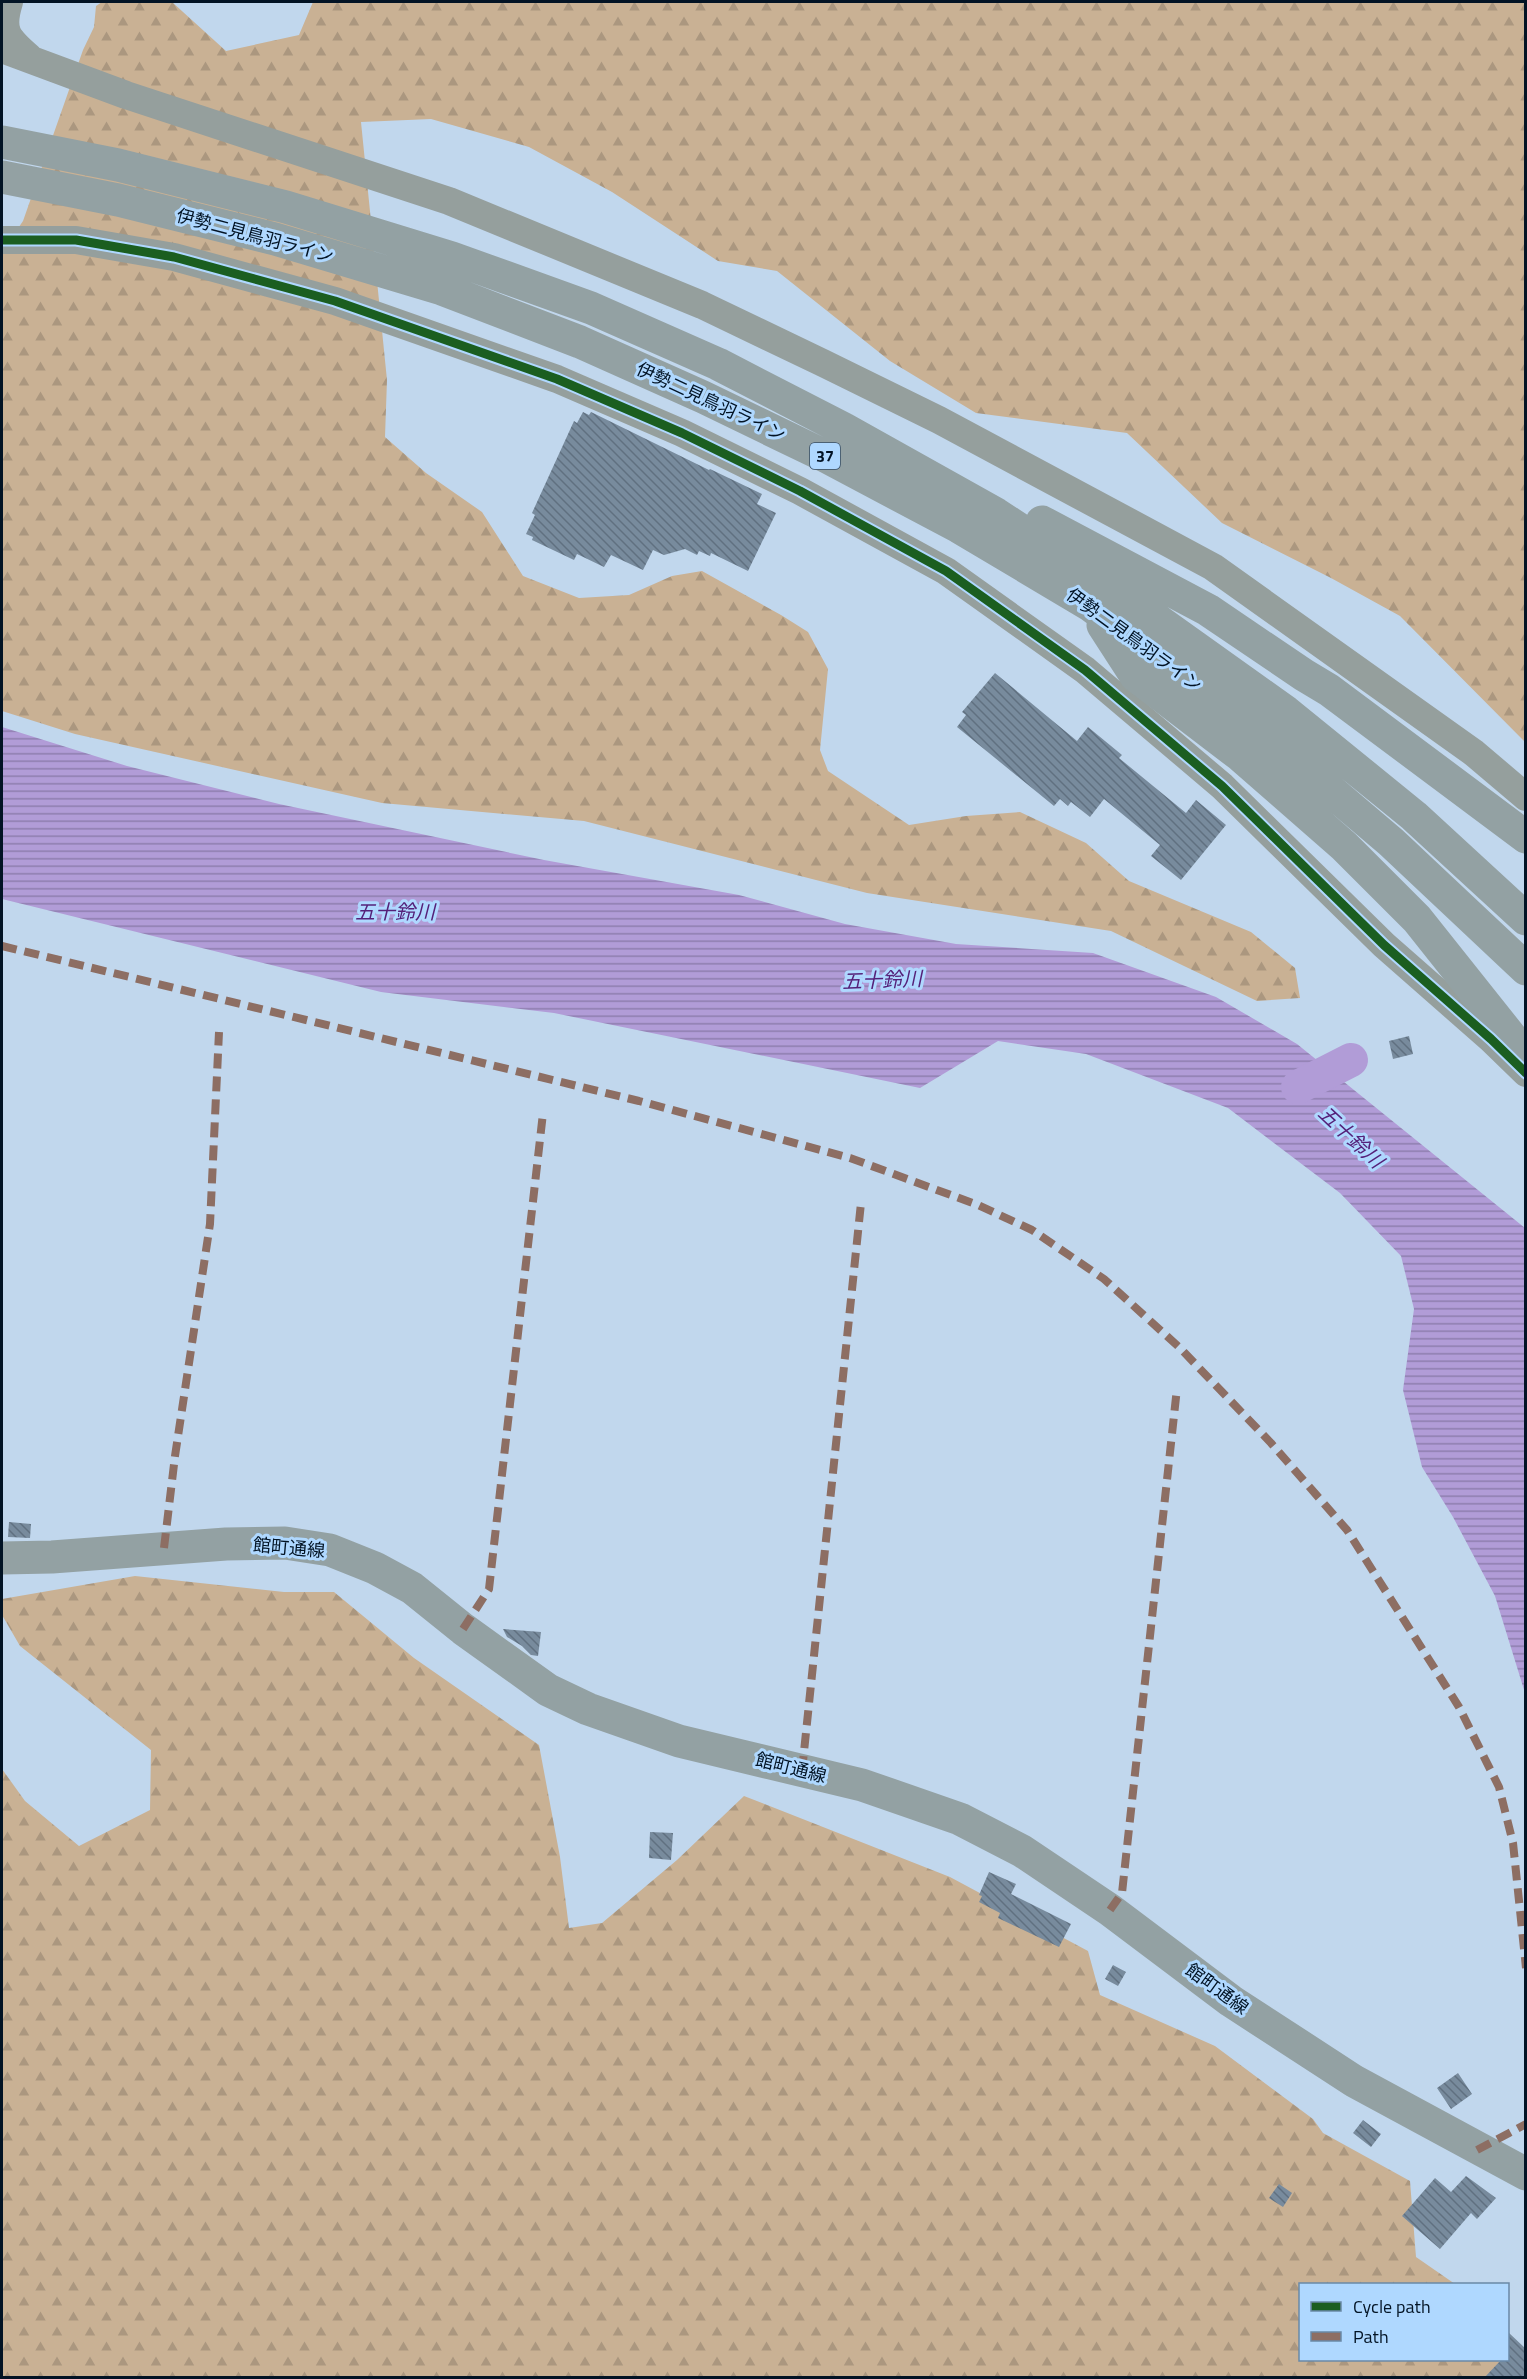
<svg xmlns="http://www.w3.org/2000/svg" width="1527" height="2379" font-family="'Titillium Web','Noto Sans JP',sans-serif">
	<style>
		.forest { fill: url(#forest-firs) }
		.water { fill: url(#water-rules) }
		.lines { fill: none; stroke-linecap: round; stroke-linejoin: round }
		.river { stroke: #b19cd7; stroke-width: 34 }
		.building { fill: url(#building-back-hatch) }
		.minor { stroke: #959f9d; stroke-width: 28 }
		.major { stroke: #93a1a3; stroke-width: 33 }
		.quiet { stroke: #8d6e63; stroke-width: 8; stroke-dasharray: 15 8; stroke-linecap: butt }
		.cycleway-casing { stroke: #afd8ff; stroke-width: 13 }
		.cycleway { stroke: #1b5e20; stroke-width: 9 }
		.labels { text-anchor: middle; stroke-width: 6; stroke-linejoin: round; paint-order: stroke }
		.shield { fill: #afd8ff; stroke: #364e66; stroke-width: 1.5 }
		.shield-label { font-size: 16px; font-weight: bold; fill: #021324 }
		.street-label { font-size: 18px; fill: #021324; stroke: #afd8ff }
		.water-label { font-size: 20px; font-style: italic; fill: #552179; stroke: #afd8ff }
	</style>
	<defs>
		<pattern id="forest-firs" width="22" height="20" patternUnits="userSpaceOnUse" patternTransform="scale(1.5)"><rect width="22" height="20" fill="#c9b194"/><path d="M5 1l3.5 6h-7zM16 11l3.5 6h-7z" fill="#ab977f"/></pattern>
		<pattern id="water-rules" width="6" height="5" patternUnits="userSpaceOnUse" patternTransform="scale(1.5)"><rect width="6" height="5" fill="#b19cd7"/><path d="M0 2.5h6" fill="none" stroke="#8e7eae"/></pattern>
		<pattern id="building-back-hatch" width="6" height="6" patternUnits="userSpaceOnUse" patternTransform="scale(1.5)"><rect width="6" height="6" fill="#788b9d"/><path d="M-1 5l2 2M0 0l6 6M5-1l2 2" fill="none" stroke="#607080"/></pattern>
	</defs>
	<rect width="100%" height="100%" fill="#c1d7ed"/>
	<path class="forest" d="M102 2H172L226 51 299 35 313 2H1525V742L1400 616 1331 578 1222 523 1127 433 976 413 890 361 777 271 718 261 612 192 529 147 431 119 361 122 387 380 385 437 426 473 482 512 523 576 579 598 629 595 672 576 702 571 781 615 808 632 828 669 820 750 828 771 909 825 966 816 1020 812 1086 843 1129 881 1251 932 1295 968 1300 998 1257 1001 1111 931 867 893 584 821 382 803 75 734 2 711V252L23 221 83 50 94 27 96 6Z
		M135 1576 284 1592H334L414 1658 539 1745 560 1857 569 1928 602 1923 677 1860 744 1796 950 1877 1088 1951 1100 1995 1215 2046 1313 2119 1323 2133 1410 2181 1416 2257 1455 2284H1300V2360H1497L1515 2377H2V1769L25 1801 79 1846 150 1810 151 1750 20 1646 2 1615V1599Z"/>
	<path class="water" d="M2 727 127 766 279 804 544 860 739 895 845 924 956 944 1093 953 1216 997 1297 1044 1525 1228V1693L1495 1596 1453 1517 1422 1467 1403 1390 1414 1309 1401 1256 1340 1193 1228 1108 1086 1054 998 1041 920 1088 554 1013 381 992 2 899Z"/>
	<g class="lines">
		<path class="river" d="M1298 1087 1351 1060"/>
	</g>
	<path class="building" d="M583 412 589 415 591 412 709 470 710 469 762 494 757 504 776 513 748 571 711 553 710 556 699 551 697 555 685 549 664 555 653 550 643 570 611 555 604 567 577 554 574 560 532 540 533 537 526 534 535 515 532 513 574 421 577 423Z
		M995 673 1077 741 1088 727 1122 755 1119 758 1186 813 1196 800 1226 825 1181 880 1151 856 1160 845 1104 799 1090 817 1071 802 1068 806 1060 799 1054 806 957 727 966 715 962 712Z
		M1409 1036 1413 1054 1393 1059 1389 1041Z
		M9 1522 31 1524 30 1538 8 1537Z
		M503 1629 541 1632 538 1656 531 1655 522 1646 507 1637Z
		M650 1832 673 1833 671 1860 649 1858Z
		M989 1872 1016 1884 1011 1894 1071 1924 1059 1947 998 1918 1000 1913 979 1902 982 1896 979 1895Z
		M1113 1965 1126 1972 1118 1986 1105 1979Z
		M1458 2073 1472 2094 1451 2109 1437 2088Z
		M1363 2120 1381 2134 1371 2147 1353 2133Z
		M1466 2176 1496 2198 1477 2219 1471 2213 1440 2249 1402 2216 1435 2178 1451 2192Z
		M1279 2184 1292 2193 1283 2207 1269 2198Z
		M1508 2332 1526 2349V2378H1484L1501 2360H1508Z"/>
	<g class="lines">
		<path class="minor" d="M9 2C0 31 7 38 29 57
			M2 49 126 95 449 201 702 305 823 363 939 420 1213 567 1474 753 1526 797
			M2 240H76L174 257 335 301 557 379 682 433 800 491 946 571 1085 670 1222 786 1384 945 1491 1039 1526 1073"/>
		<path class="major" d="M2 142 118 165 286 207 452 258 591 308 718 364 844 429 996 514 1143 610 1286 712 1414 816 1526 919
			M2 177 118 200 275 239 442 289 580 342 703 397 827 457 959 527 1090 605 1265 735 1391 842 1526 969
			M1042 522 1208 610 1304 675 1329 690 1526 837
			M1103 625 1136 676 1241 756 1344 846 1417 919 1526 1056
			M2 1558 52 1557 226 1544 285 1543 330 1550 375 1568 412 1588 463 1629 548 1690 588 1709 679 1741 862 1785 960 1819 1022 1851 1110 1910 1231 2001 1354 2081 1526 2174"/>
		<path class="quiet" d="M2 946 639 1101 850 1158 978 1205 1032 1230 1104 1279 1180 1348 1271 1443 1347 1530 1459 1707 1499 1787 1513 1843 1526 1968
			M164 1548 175 1456 210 1224 219 1032
			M463 1629 489 1589 543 1113
			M802 1771 861 1203
			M1110 1910 1122 1893 1177 1388
			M1477 2150 1526 2124"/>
		<defs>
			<path id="cycleway" d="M2 240H76L174 257 335 301 557 379 682 433 800 491 946 571 1085 670 1222 786 1384 945 1491 1039 1526 1073"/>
		</defs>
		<use href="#cycleway" class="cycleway-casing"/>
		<use href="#cycleway" class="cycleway"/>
	</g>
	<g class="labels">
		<rect class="shield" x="810" y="443" width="30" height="26" rx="4.5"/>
		<g class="shield-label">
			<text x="825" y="462">37</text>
		</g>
		<g class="street-label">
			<text transform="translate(255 236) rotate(15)" y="6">伊勢二見鳥羽ライン</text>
			<text transform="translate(711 402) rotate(25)" y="6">伊勢二見鳥羽ライン</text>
			<text transform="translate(1134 640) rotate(36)" y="6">伊勢二見鳥羽ライン</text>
			<text transform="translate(289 1548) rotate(5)" y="6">館町通線</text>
			<text transform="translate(791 1768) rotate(14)" y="6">館町通線</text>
			<text transform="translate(1217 1989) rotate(36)" y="6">館町通線</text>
		</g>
		<g class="water-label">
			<text x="395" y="919">五十鈴川</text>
			<text transform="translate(882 980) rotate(-2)" y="7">五十鈴川</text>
			<text transform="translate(1351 1137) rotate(43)" y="7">五十鈴川</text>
		</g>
	</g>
	<rect width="1527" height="2379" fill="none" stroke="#021324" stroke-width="6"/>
	<rect x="1299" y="2283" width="210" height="78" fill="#afd8ff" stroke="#6a89a7" stroke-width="1.5"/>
	<rect x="1311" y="2302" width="30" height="9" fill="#1b5e20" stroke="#6a89a7" stroke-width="1.5"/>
	<text x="1353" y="2313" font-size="18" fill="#021324">Cycle path</text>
	<rect x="1311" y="2332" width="30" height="9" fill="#8d6e63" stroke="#6a89a7" stroke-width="1.5"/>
	<text x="1353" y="2343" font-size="18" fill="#021324">Path</text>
</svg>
